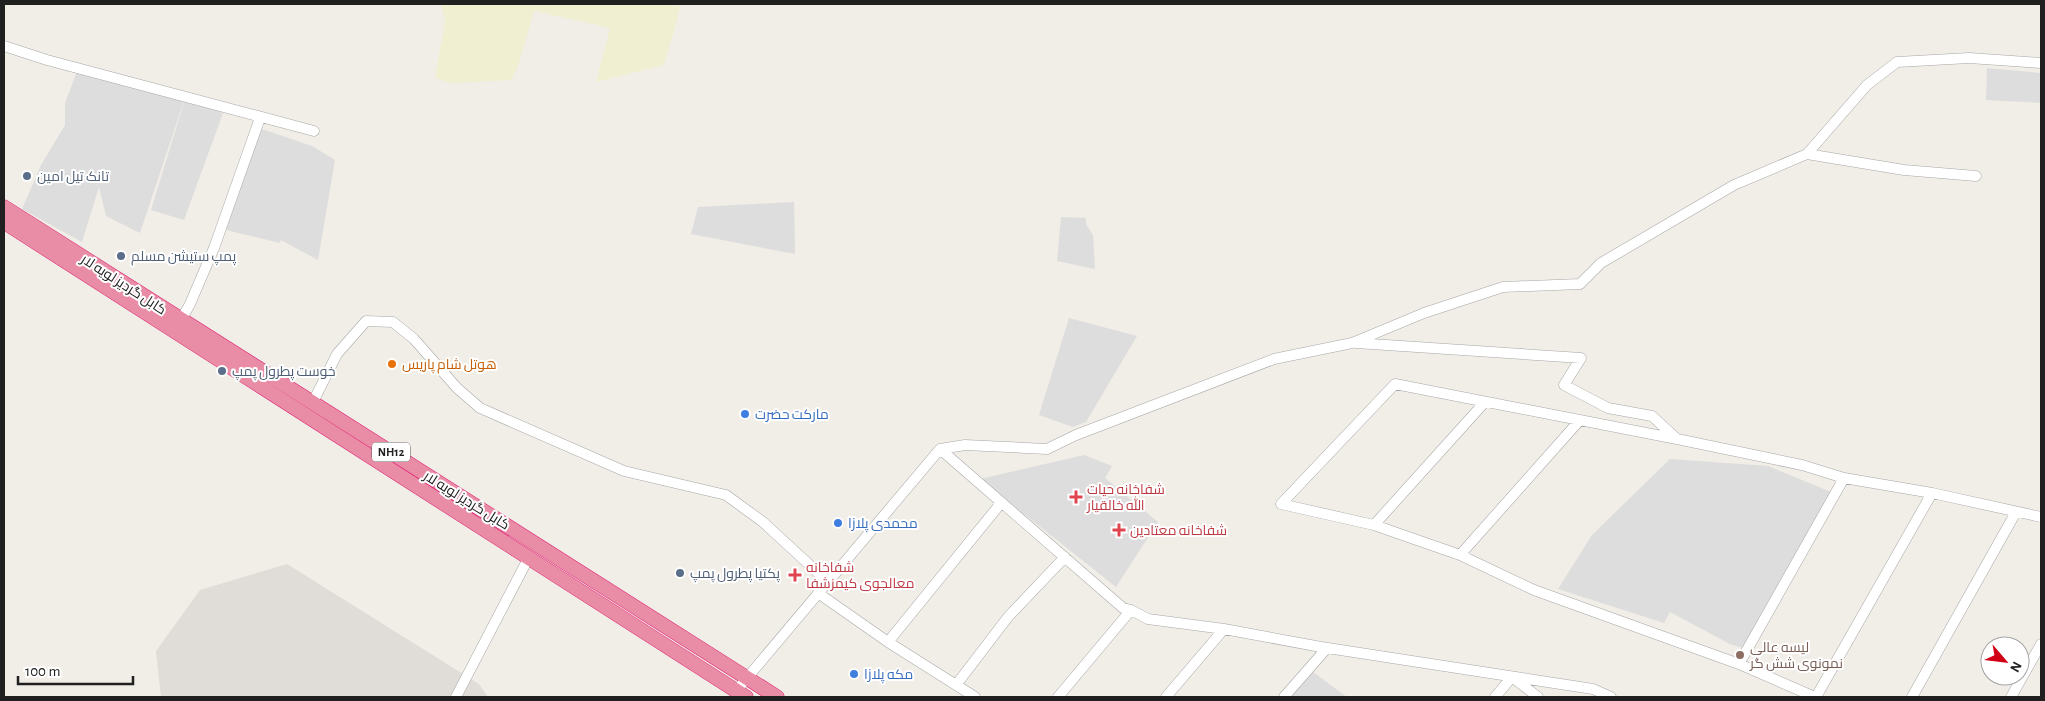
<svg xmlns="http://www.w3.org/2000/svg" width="2045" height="701" font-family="'Alegreya Sans',Cairo,sans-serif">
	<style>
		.residential { fill: #dedddd }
		.airport { fill: #e0ddd8 }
		.farmland { fill: #f0efd2 }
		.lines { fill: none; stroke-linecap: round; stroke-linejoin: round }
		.minor-casing { stroke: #a7a7a7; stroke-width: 11 }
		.highway-casing { stroke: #e02375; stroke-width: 15 }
		.minor { stroke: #fff; stroke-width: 10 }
		.highway { stroke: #e98da7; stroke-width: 14 }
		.service-dot { fill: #5c6f8a; stroke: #fff; stroke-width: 2 }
		.food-dot { fill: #e8710a; stroke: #fff; stroke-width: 2 }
		.shop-dot { fill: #3f7fe0; stroke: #fff; stroke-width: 2 }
		.health-dot { fill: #e0444e; stroke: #fff; stroke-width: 2 }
		.education-dot { fill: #8d6e63; stroke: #fff; stroke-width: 2 }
		.labels { text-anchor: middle; stroke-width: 4; stroke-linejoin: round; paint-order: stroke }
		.shield { fill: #fff; stroke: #636363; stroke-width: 1 }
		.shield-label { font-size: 12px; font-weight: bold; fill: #202020 }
		.service-label { font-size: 14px; fill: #4e5e75; stroke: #fff; text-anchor: start }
		.street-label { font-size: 14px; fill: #202020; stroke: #fff }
		.food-label { font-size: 14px; fill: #c56008; stroke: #fff; text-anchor: start }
		.shop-label { font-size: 14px; fill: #366cbe; stroke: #fff; text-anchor: start }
		.health-label { font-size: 14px; fill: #be3a42; stroke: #fff; text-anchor: start }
		.education-label { font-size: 14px; fill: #785e54; stroke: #fff; text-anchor: start }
	</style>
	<rect width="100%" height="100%" fill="#f1ede7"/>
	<path class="residential" d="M1987 68 2041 73V103L1986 100Z
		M78 69 185 98 140 233 106 216 99 187 82 242 22 209 41 165 65 125V103Z
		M185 99 223 113 184 220 151 210Z
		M259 128 312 146 335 160 318 260 281 240 280 243 222 229Z
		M794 202 795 254 691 234 698 207Z
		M1061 217 1086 218V224L1093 235 1095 269 1057 261Z
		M1069 318 1137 336 1086 422 1073 427 1039 415Z
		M1084 455 1112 466 1105 478 1158 522 1116 587 980 479Z
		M1670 459 1768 466 1831 492 1743 648 1730 644 1670 612 1664 623 1558 589 1592 535Z
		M1313 672 1347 697H1291Z"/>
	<path class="airport" d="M287 564 479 684 488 697H161L156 651 200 590Z"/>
	<path class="farmland" d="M441 4H680L677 20 664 65 596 82 610 28 534 11 518 67 511 80 455 83 446 82 435 77 445 22Z"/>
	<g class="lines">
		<defs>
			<path id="minor" d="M4 46 47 60 314 131
				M1807 154 1904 170 1976 176
				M181 320 190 304 214 248 260 118
				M1356 343 1581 358 1564 385 1608 408 1652 416 1677 439
				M313 402 337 354 366 321 393 322 414 339 457 388 480 408 624 471 726 495 763 522 828 582
				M940 449 1123 608 1131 610 1148 619 1224 629 1321 647 1593 689 1611 697
				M1374 525 1484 403
				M1460 555 1579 421
				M818 593 888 642 975 697
				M888 642 1001 503
				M1739 664 1844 478
				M956 685 1008 617 1065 557
				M736 691 940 449 965 445 1047 449 1076 435 1274 359 1352 343 1424 313 1503 287 1580 284 1601 263 1734 185 1807 154 1867 85 1897 62 1969 58 2041 63
				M456 697 529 557
				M1058 697 1131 610
				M1166 697 1224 629
				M1284 697 1327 648
				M1495 697 1512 677 1538 697
				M1815 697 1739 664 1534 590 1460 555 1374 525 1281 504 1395 384 1677 439 1802 465 1844 478 1932 493 2041 517
				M1816 697 1932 493
				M1912 697 2016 512
				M2011 697 2041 644"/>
			<path id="highway" d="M4 207 777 697
				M4 222 746 697"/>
		</defs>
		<use href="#minor" class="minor-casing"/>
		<use href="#highway" class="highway-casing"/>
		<use href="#minor" class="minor"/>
		<use href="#highway" class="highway"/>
	</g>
	<g class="service-dot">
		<circle cx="27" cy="176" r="5"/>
		<circle cx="121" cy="256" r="5"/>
		<circle cx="222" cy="371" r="5"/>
		<circle cx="680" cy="573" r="5"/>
	</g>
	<circle class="food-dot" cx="392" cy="364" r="5"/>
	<g class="shop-dot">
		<circle cx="745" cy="414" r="5"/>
		<circle cx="838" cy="523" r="5"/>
		<circle cx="854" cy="674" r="5"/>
	</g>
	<g class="health-dot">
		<path d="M1073.5 489.5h5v5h5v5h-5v5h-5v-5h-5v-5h5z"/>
		<path d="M1116.5 522.5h5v5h5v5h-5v5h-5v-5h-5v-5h5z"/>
		<path d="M792.5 567.5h5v5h5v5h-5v5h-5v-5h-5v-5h5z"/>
	</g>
	<circle class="education-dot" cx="1740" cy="655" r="5"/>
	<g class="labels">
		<rect class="shield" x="372" y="442.5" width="38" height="19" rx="4"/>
		<g class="shield-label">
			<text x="391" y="456">NH12</text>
		</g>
		<g class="service-label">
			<text x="37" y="181">تانک تیل امین</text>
			<text x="131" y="261">پمپ ستیشن مسلم</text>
			<text x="232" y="376">خوست پطرول پمپ</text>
			<text x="690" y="578">پکتیا پطرول پمپ</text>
		</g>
		<g class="street-label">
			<text transform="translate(124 284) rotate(33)" y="5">کابل گردیز لویه لار</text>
			<text transform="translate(467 500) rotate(32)" y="5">کابل گردیز لویه لار</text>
		</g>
		<g class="food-label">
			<text x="402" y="369">هوتل شام پاریس</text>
		</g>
		<g class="shop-label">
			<text x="755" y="419">مارکت حضرت</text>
			<text x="848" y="528">محمدی پلازا</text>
			<text x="864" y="679">مکه پلازا</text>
		</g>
		<g class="health-label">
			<text x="1087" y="494">شفاخانه حیات<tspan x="1087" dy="16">الله خالقیار</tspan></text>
			<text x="1130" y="535">شفاخانه معتادین</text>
			<text x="806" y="572">شفاخانه<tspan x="806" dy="16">معالجوی کیمزشفا</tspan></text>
		</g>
		<g class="education-label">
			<text x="1750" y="652">لیسه عالی<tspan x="1750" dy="16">نمونوی شش گر</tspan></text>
		</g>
	</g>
	<rect width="2045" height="701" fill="none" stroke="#202020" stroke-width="10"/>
	<g transform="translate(2005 661) rotate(118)"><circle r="24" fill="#ffffff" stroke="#a6a6a6"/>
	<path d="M0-4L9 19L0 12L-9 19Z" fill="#d10014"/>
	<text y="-8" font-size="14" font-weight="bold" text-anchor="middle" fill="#202020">N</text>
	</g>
	<path d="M18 676v8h115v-8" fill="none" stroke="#202020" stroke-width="2.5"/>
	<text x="25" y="676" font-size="15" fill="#202020" stroke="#ffffff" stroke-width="4" paint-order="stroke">100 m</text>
</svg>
